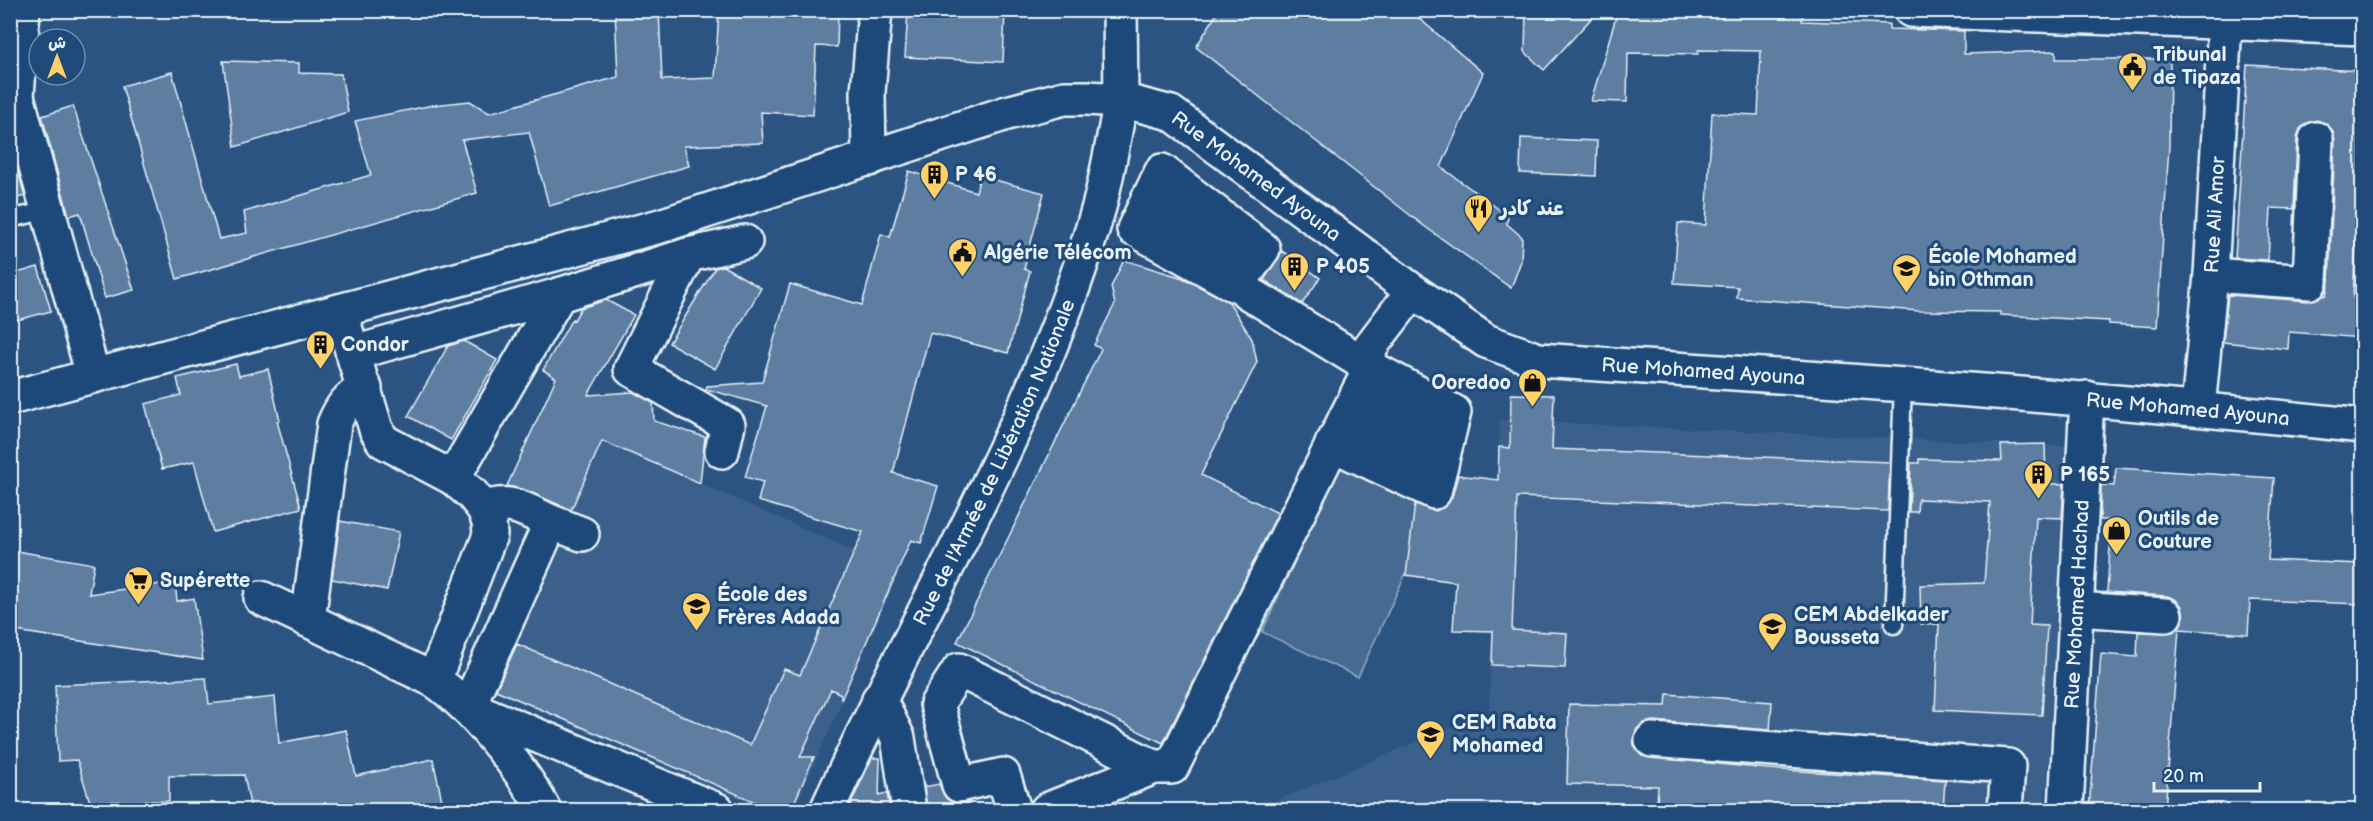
<svg xmlns="http://www.w3.org/2000/svg" width="2373" height="821" font-family="'Balsamiq Sans','Playpen Sans Arabic',sans-serif">
	<style>
		.built { fill: #3a608b }
		.green { fill: #476b93; stroke: #98aec6; stroke-width: 1.5 }
		.building { fill: #5d7da1; stroke: #e8f1f8; stroke-width: 1.5 }
		.lines { fill: none; stroke-linecap: round; stroke-linejoin: round }
		.lane-casing { stroke: #e8f1f8; stroke-width: 21 }
		.street-casing { stroke: #e8f1f8; stroke-width: 38 }
		.secondary-casing { stroke: #e8f1f8; stroke-width: 38 }
		.lane { stroke: #1f4a7a; stroke-width: 16 }
		.street { stroke: #1f4a7a; stroke-width: 33 }
		.secondary { stroke: #1f4a7a; stroke-width: 33 }
		.labels { text-anchor: middle; stroke-width: 6; stroke-linejoin: round; paint-order: stroke }
		.poi-label { font-size: 20px; font-weight: bold; fill: #e8f1f8; stroke: #1f4a7a; text-anchor: start }
		.street-label { font-size: 20px; fill: #e8f1f8; stroke: #1f4a7a }
	</style>
	<rect width="100%" height="100%" fill="#2b5482"/>
	<filter id="ink" filterUnits="userSpaceOnUse"><feTurbulence type="fractalNoise" baseFrequency=".0167" numOctaves="2"/><feDisplacementMap in="SourceGraphic" scale="12" xChannelSelector="R" yChannelSelector="G"/><feConvolveMatrix kernelMatrix="1 2 1 2 8 2 1 2 1" color-interpolation-filters="sRGB"/></filter>
	<g filter="url(#ink)">
		<path class="built" d="M539 413 900 571 794 810H766L493 691 570 516 506 488Z
			M1500 420 2065 446 2047 785 2042 810H1253L1489 712Z"/>
		<path class="green" d="M1340 464 1436 508 1358 677 1262 632Z"/>
		<path class="building" d="M615 10H659L662 80 715 78 719 10H838L837 47 816 46 813 115 761 112 763 143 684 146 689 166 549 206 529 132 462 140 477 193 177 279 122 86 172 72 219 239 247 233 244 212 371 175 355 121 433 105 470 101 489 113 618 77Z
			M966 10H1005L1003 62 905 57 908 11 966 14Z
			M1219 10H1409L1483 73 1441 167 1508 216 1507 224 1522 237 1521 261 1511 288 1424 226 1196 47Z
			M1526 10H1599L1544 70 1525 52Z
			M1618 10 1803 14 1802 21 1889 24V29L1964 31V54L2056 51V59H2170L2169 146 2157 327 2109 324V321L2000 315V312L1920 311 1737 298 1738 287 1674 283 1678 223 1706 225 1712 113 1758 115 1761 51 1698 50V54L1628 53 1627 102 1591 101Z
			M223 61 299 63V73L341 74 348 112 235 147Z
			M2247 65 2362 71V142L2353 297 2362 298V338L2289 332 2288 349 2223 342 2228 295 2309 301 2326 295 2329 283 2335 140 2332 130 2326 124 2317 120 2307 123 2300 129 2297 138 2294 209 2271 208 2268 260 2235 258Z
			M73 106 134 290 105 298 80 213 69 216 42 116Z
			M1521 138 1597 141 1596 176 1520 173Z
			M10 144 25 196 10 200Z
			M909 171 976 192 980 176 1044 193 1024 269 1030 271 1008 353 930 333 893 473 938 486 921 543 911 540 841 700V694L831 689 800 757H814L791 810H774L496 690 517 644 750 745 784 669 800 675 863 532 758 501 763 482 745 477 767 406 706 389 707 386 762 382 790 284 862 305 881 234 890 237Z
			M1282 251 1320 278 1302 304 1264 280Z
			M1124 260 1183 278 1229 302 1252 339 1257 362 1201 475 1278 513 1163 743 957 642 1101 349 1094 345 1115 304 1111 287Z
			M723 266 761 288 715 369 669 343 715 268Z
			M38 267 51 311 10 322V275Z
			M606 300 634 315 588 395 633 392 653 403 654 421 705 437 700 483 602 441 571 510 525 490 507 486 556 378 543 370 572 319 574 320 581 308Z
			M464 341 497 360 451 440 408 416 448 346Z
			M236 364 239 376 268 369 280 421H277L301 508 213 532 194 462 162 469 145 404 181 395 177 378Z
			M1511 394 1554 395 1552 449 1890 462 1888 511 1517 497 1512 630 1567 633 1565 668 1492 665 1493 631 1453 630 1456 582 1406 575 1415 504 1436 511 1446 506 1452 497 1458 475 1498 480 1499 447 1510 448Z
			M2045 444 2046 484H2064L2062 518 2036 517 2030 625 2047 626 2042 715 1935 710 1939 624H1921L1920 585 1984 583 1990 502 1918 499 1917 512H1909L1911 463H1919V459L2002 461 2001 445Z
			M2116 468 2274 478 2268 560 2362 564V604L2250 600 2248 634 2179 629 2165 810H2089L2101 654 2137 657 2138 632H2173L2180 626 2184 617 2182 606 2175 599 2167 596 2107 592 2112 520H2100L2101 485 2114 486Z
			M340 521 399 532 387 590 332 579Z
			M10 550 94 564 89 594 175 582 177 601 194 598 203 660 10 630Z
			M206 678 209 704 275 697 279 743 346 730 356 776 433 759 444 810H251L244 775 169 776V801L90 802 77 760 58 761 55 685Z
			M1667 694 1772 702 1770 730 1653 721 1644 723 1637 729 1633 739 1635 749 1642 756 1768 769 1945 780 1943 810H1785L1657 802 1658 786 1567 784 1569 704 1666 706Z
			M872 758H880L879 795 887 793 890 810H848Z
			M939 784 946 798 954 803 969 802 970 810H927L924 787Z"/>
		<g class="lines">
			<defs>
				<path id="lane" d="M10 219 48 210
					M1894 625 1903 384"/>
				<g id="street">
					<path d="M23 10 17 96 93 376"/>
					<path d="M1120 10 1121 100"/>
					<path d="M1911 10 2362 28"/>
					<path d="M869 159 868 92 875 10"/>
					<path d="M1148 199 1234 254 1240 281 1233 284 1134 229 1162 171 1263 249 1240 281 1247 292 1368 366 1454 412 1434 492 1332 444"/>
					<path d="M688 255 631 369 728 425 722 451"/>
					<path d="M2211 275 2310 282 2316 139"/>
					<path d="M340 311 376 429 383 441 453 478 472 494 484 509 489 522 490 535 434 680C471 705 523 770 544 810"/>
					<path d="M354 353 559 295"/>
					<path d="M365 388C348 397 341 407 334 424L308 620 434 680"/>
					<path d="M1358 393 1447 440"/>
					<path id="s1" d="M2198 408 2211 275 2225 22"/>
					<path d="M1346 417 1441 465"/>
					<path d="M453 478 559 295 688 255 745 242"/>
					<path d="M484 509C511 498 527 511 551 522L468 707 717 810"/>
					<path d="M551 522 582 534"/>
					<path d="M261 598 308 620"/>
					<path d="M2076 609 2165 615"/>
					<path d="M879 699 898 738 909 810"/>
					<path d="M1652 740 2008 766 2005 810"/>
					<path d="M1014 810 1003 775 959 785 937 704 959 670 1154 767"/>
					<path d="M1047 810 1154 767H1172L1367 375 1370 347 1413 291"/>
					<path id="s2" d="M2066 810 2087 398"/>
				</g>
				<g id="secondary">
					<path id="s3" d="M10 398 660 226 1007 113 1064 98H1086L1121 100 1171 113 1413 291 1486 341 1538 360C1814 378 2088 396 2362 426"/>
					<path id="s4" d="M827 810C918 609 1038 420 1099 207 1108 172 1114 136 1121 100"/>
				</g>
			</defs>
			<use href="#lane" class="lane-casing"/>
			<use href="#street" class="street-casing"/>
			<use href="#secondary" class="secondary-casing"/>
			<use href="#lane" class="lane"/>
			<use href="#street" class="street"/>
			<use href="#secondary" class="secondary"/>
		</g>
	</g>
	<defs>
		<symbol id="civic-pin" viewBox="-11 -11 22 30"><path d="M0 17L-7.5 6A9.5 9.5 0 1 1 7.5 6Z" fill="#ffd166" stroke="#1f4a7a"/><path d="M-.6-6.5H3V-4.5H.6V-3L4-1V1h2V6H-6V1h2V-1L-.6-3ZM-1.2 2.5V6h2.4V2.5Z" fill="#111"/></symbol>
		<symbol id="building-pin" viewBox="-11 -11 22 30"><path d="M0 17L-7.5 6A9.5 9.5 0 1 1 7.5 6Z" fill="#ffd166" stroke="#1f4a7a"/><path d="M-4-6H4V6H1V3H-1V6H-4ZM-2.5-4.3h1.7v1.8h-1.7ZM.8-4.3h1.7v1.8H.8ZM-2.5-1h1.7V.8h-1.7ZM.8-1h1.7V.8H.8Z" fill="#111"/></symbol>
		<symbol id="restaurant-pin" viewBox="-11 -11 22 30"><path d="M0 17L-7.5 6A9.5 9.5 0 1 1 7.5 6Z" fill="#ffd166" stroke="#1f4a7a"/><path d="M-5-6h1v4h1v-4h1v4h1v-4h1v5L-1.5 .5V6h-2V.5L-5-1ZM5-6V6H3V1.5H1.5Q1.5-4 5-6Z" fill="#111"/></symbol>
		<symbol id="school-pin" viewBox="-11 -11 22 30"><path d="M0 17L-7.5 6A9.5 9.5 0 1 1 7.5 6Z" fill="#ffd166" stroke="#1f4a7a"/><path d="M0-5L7-2L0 1L-7-2ZM-4 1L0 2.5L4 1V4Q0 6-4 4Z" fill="#111"/></symbol>
		<symbol id="shop-pin" viewBox="-11 -11 22 30"><path d="M0 17L-7.5 6A9.5 9.5 0 1 1 7.5 6Z" fill="#ffd166" stroke="#1f4a7a"/><path d="M-5-2.5h2.3a2.7 3.5 0 0 1 5.4 0H5L5.5 6h-11ZM-1.5-2.5h3a1.5 2.3 0 0 0-3 0Z" fill="#111"/></symbol>
		<symbol id="supermarket-pin" viewBox="-11 -11 22 30"><path d="M0 17L-7.5 6A9.5 9.5 0 1 1 7.5 6Z" fill="#ffd166" stroke="#1f4a7a"/><path d="M-6-5.5h2.5l.6 2H6L4.5 2H-2.5L-4.4-4H-6ZM-1.5 3.2a1.3 1.3 0 1 0 .1 0ZM3 3.2a1.3 1.3 0 1 0 .1 0Z" fill="#111"/></symbol>
	</defs>
	<g fill-rule="evenodd">
		<use href="#civic-pin" x="2116" y="50" width="33" height="45"/>
		<use href="#building-pin" x="918" y="158" width="33" height="45"/>
		<use href="#restaurant-pin" x="1462" y="192" width="33" height="45"/>
		<use href="#civic-pin" x="946" y="236" width="33" height="45"/>
		<use href="#building-pin" x="1278" y="250" width="33" height="45"/>
		<use href="#school-pin" x="1890" y="252" width="33" height="45"/>
		<use href="#building-pin" x="304" y="328" width="33" height="45"/>
		<use href="#shop-pin" x="1516" y="366" width="33" height="45"/>
		<use href="#building-pin" x="2022" y="458" width="33" height="45"/>
		<use href="#shop-pin" x="2100" y="514" width="33" height="45"/>
		<use href="#supermarket-pin" x="122" y="564" width="33" height="45"/>
		<use href="#school-pin" x="680" y="590" width="33" height="45"/>
		<use href="#school-pin" x="1756" y="610" width="33" height="45"/>
		<use href="#school-pin" x="1414" y="718" width="33" height="45"/>
	</g>
	<g class="labels">
		<g class="poi-label">
			<text x="2153" y="61">Tribunal<tspan x="2153" dy="23">de Tipaza</tspan></text>
			<text x="955" y="181">P 46</text>
			<text x="1500" y="215">عند كادر</text>
			<text x="984" y="259">Algérie Télécom</text>
			<text x="1928" y="263">École Mohamed<tspan x="1928" dy="23">bin Othman</tspan></text>
			<text x="1316" y="273">P 405</text>
			<text x="341" y="351">Condor</text>
			<text x="1511" y="389" text-anchor="end">Ooredoo</text>
			<text x="2060" y="481">P 165</text>
			<text x="2138" y="525">Outils de<tspan x="2138" dy="23">Couture</tspan></text>
			<text x="160" y="587">Supérette</text>
			<text x="717" y="601">École des<tspan x="717" dy="23">Frères Adada</tspan></text>
			<text x="1794" y="621">CEM Abdelkader<tspan x="1794" dy="23">Bousseta</tspan></text>
			<text x="1452" y="729">CEM Rabta<tspan x="1452" dy="23">Mohamed</tspan></text>
		</g>
		<g class="street-label">
			<text dy="7" stroke="none"><textPath href="#s3" startOffset="1311">Rue Mohamed Ayouna</textPath></text>
			<text dy="7" stroke="none"><textPath href="#s1" startOffset="194">Rue Ali Amor</textPath></text>
			<text dy="7" stroke="none"><textPath href="#s3" startOffset="1815">Rue Mohamed Ayouna</textPath></text>
			<text dy="7" stroke="none"><textPath href="#s3" startOffset="2301">Rue Mohamed Ayouna</textPath></text>
			<text dy="7" stroke="none"><textPath href="#s4" startOffset="386">Rue de l'Armée de Libération Nationale</textPath></text>
			<text dy="7" stroke="none"><textPath href="#s2" startOffset="206">Rue Mohamed Hachad</textPath></text>
		</g>
	</g>
	<rect width="2373" height="821" fill="none" stroke="#1f4a7a" stroke-width="36"/>
	<rect x="18" y="18" width="2337" height="785" fill="none" stroke="#e8f1f8" stroke-width="2" filter="url(#ink)"/>
	<g transform="translate(57 57)"><circle r="28" fill="#1f4a7a" stroke="#6f8dac" stroke-width="1.5"/>
	<path d="M0-4.5L10 22L0 15L-10 22Z" fill="#ffd166"/>
	<text y="-9" font-size="16" font-weight="bold" text-anchor="middle" fill="#e8f1f8">ش</text>
	</g>
	<path d="M2154 782v9h106v-9" fill="none" stroke="#e8f1f8" stroke-width="3"/>
	<text x="2163" y="782" font-size="18" fill="#e8f1f8" stroke="#1f4a7a" stroke-width="4.5" paint-order="stroke">20 m</text>
</svg>
